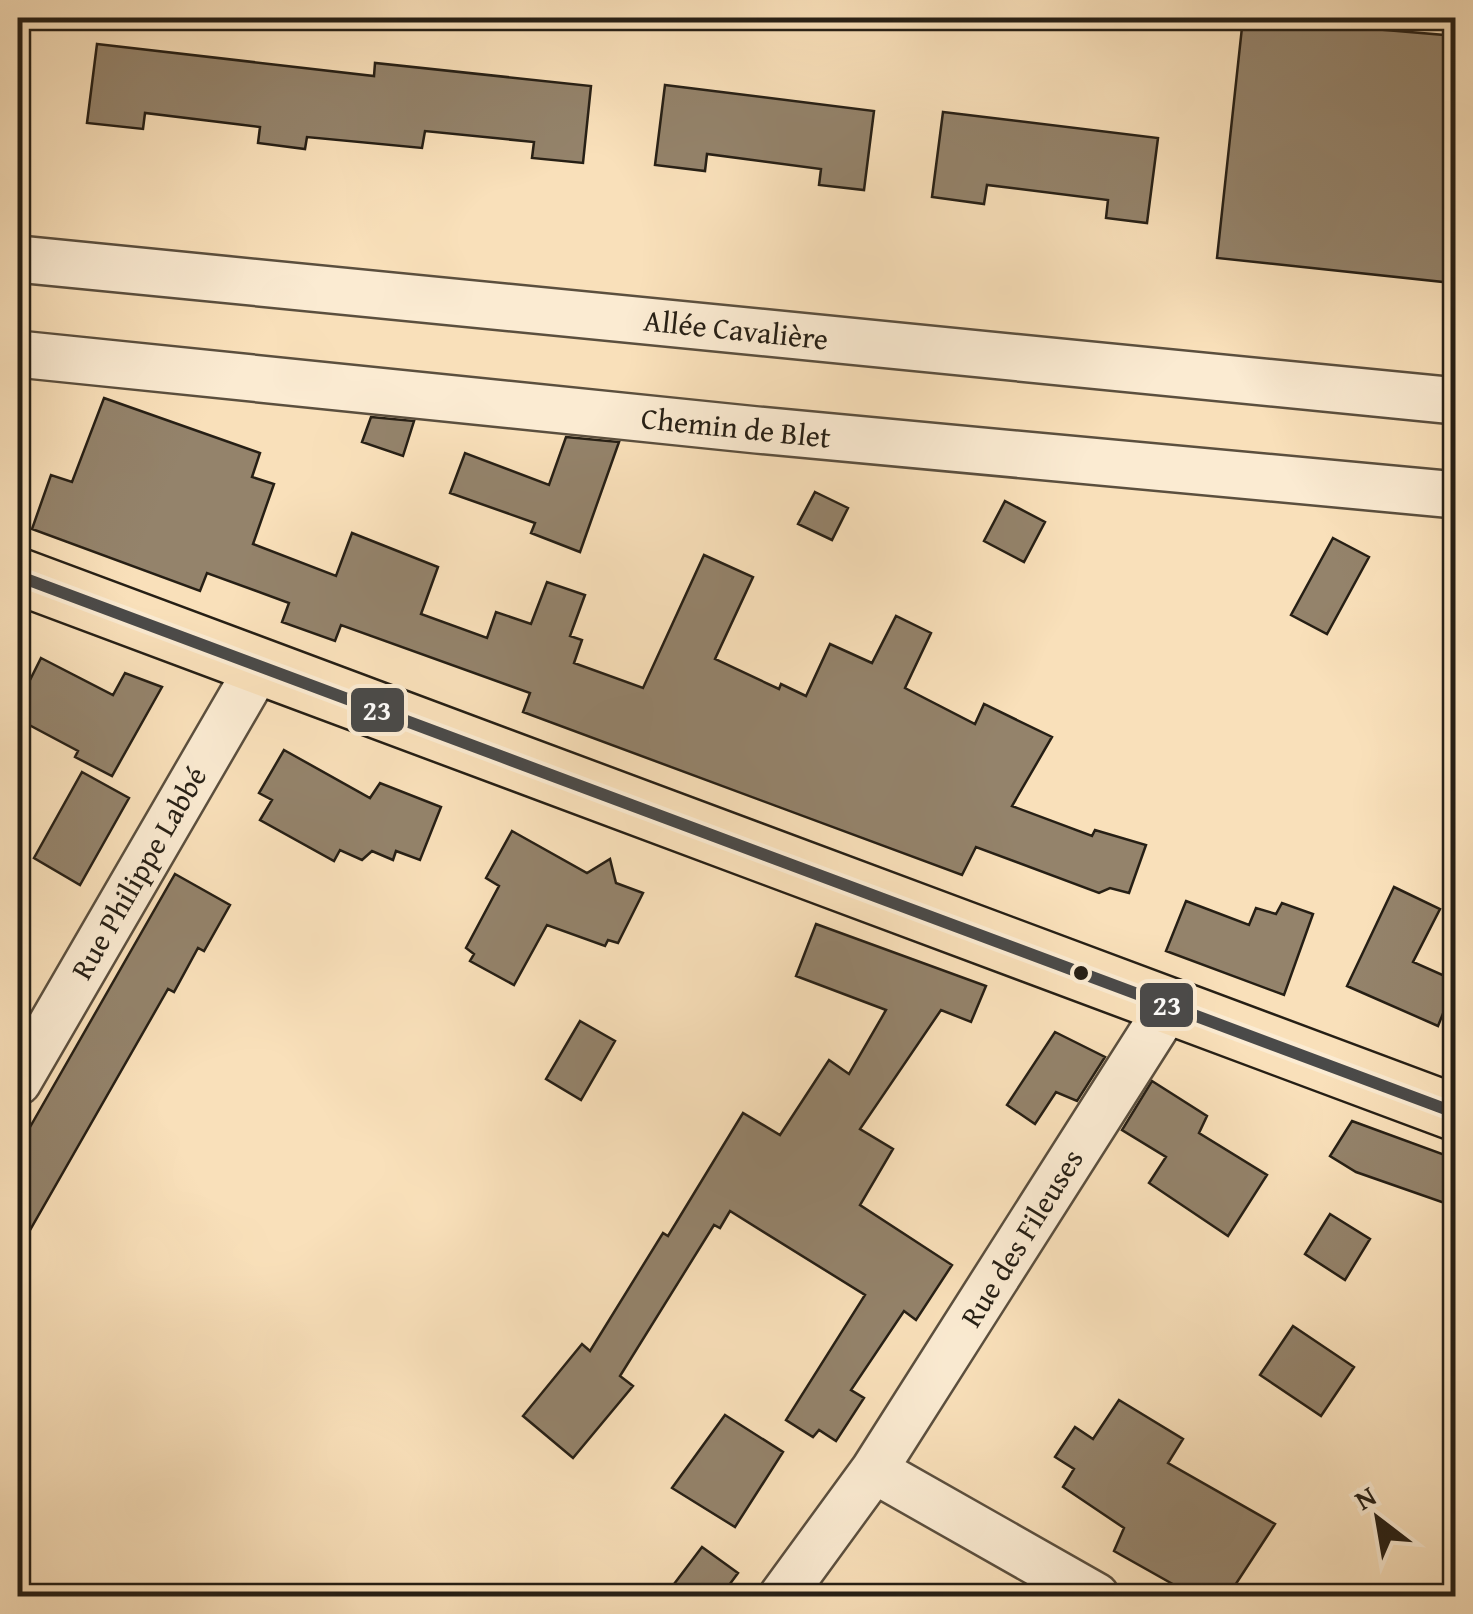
<svg xmlns="http://www.w3.org/2000/svg" width="1473" height="1614" font-family="'Gentium Book Plus',serif">
	<style>
		.building { fill: #94836b; stroke: #261f15; stroke-width: 2.5 }
		.lines { fill: none; stroke-linecap: round; stroke-linejoin: round }
		.minor-casing { stroke: #5b4f3e; stroke-width: 50 }
		.primary-casing { stroke: #261f15; stroke-width: 60 }
		.minor { stroke: #fbebd2; stroke-width: 45 }
		.primary { stroke: #f9e0ba; stroke-width: 55 }
		.bus-1-casing { stroke: #fbebd2; stroke-width: 20 }
		.bus-1 { stroke: #4a4a49; stroke-width: 12 }
		.bus-dot { fill: #261f15; stroke: #fbebd2; stroke-width: 4 }
		.labels { text-anchor: middle; stroke-width: 10; stroke-linejoin: round; paint-order: stroke }
		.street-label { font-size: 30px; fill: #261f15; stroke: #fbebd2 }
		.line-badge { stroke: #fbebd2; stroke-width: 4 }
		.badge-label { font-size: 28px; text-anchor: middle; font-weight: bold; fill: #fff }
	</style>
	<rect width="100%" height="100%" fill="#f9e0ba"/>
	<filter id="stains"><feTurbulence type="fractalNoise" baseFrequency=".002" numOctaves="4"/><feColorMatrix values="0 0 0 0 .2 0 0 0 0 .09 0 0 0 0 .02 0 0 0 .5 -.17"/></filter>
	<radialGradient id="worn" r=".72"><stop offset=".6" stop-color="#630" stop-opacity="0"/><stop offset="1" stop-color="#630" stop-opacity=".3"/></radialGradient>
	<path class="building" d="M1243 18 1456 36 1453 283 1217 258Z
		M97 44 374 76 375 63 591 86 583 163 532 158 534 142 425 131 422 148 307 137 305 149 258 143 260 127 145 113 143 129 87 123Z
		M665 85 874 111 864 190 819 185 821 169 707 154 705 171 655 165Z
		M943 112 1158 138 1147 223 1106 218 1108 200 987 185 984 204 932 197Z
		M104 398 260 453 252 477 274 484 253 544 336 576 352 533 438 567 421 614 487 638 496 612 531 624 547 582 585 595 570 636 582 640 574 663 643 688 704 555 753 577 715 659 779 689 781 684 806 696 830 644 872 663 896 616 931 633 905 688 975 724 984 704 1052 737 1012 806 1092 836 1095 830 1146 845 1129 893 1110 888 1099 893 976 847 962 875 523 712 530 693 341 625 335 641 282 622 289 603 207 573 200 591 32 529 51 475 72 482Z
		M371 417 414 421 403 456 362 442Z
		M566 437 619 442 580 552 531 533 535 523 450 493 465 453 549 485Z
		M815 492 848 508 832 540 798 524Z
		M1005 501 1045 522 1024 562 984 541Z
		M1333 538 1369 557 1327 634 1291 615Z
		M41 658 113 695 125 673 162 687 112 776 75 757 78 751 18 719V704Z
		M284 750 370 798 380 783 441 807 420 860 396 851 393 860 372 851 362 860 340 850 334 861 260 820 272 800 259 793Z
		M82 772 129 798 80 885 34 858Z
		M512 831 587 873 610 859 616 883 643 893 618 943 608 940 605 946 547 925 514 985 470 961 474 954 466 948 499 886 486 878Z
		M175 874 230 905 204 951 198 948 174 992 168 989 18 1251V1148Z
		M1394 887 1440 909 1413 962 1456 981 1438 1026 1347 986Z
		M1186 901 1249 925 1256 908 1276 914 1282 903 1313 914 1284 995 1166 951Z
		M816 924 986 986 971 1022 941 1010 860 1129 893 1149 860 1205 952 1265 916 1320 904 1311 851 1390 864 1398 836 1441 819 1430 813 1437 786 1420 865 1295 730 1211 720 1228 714 1225 620 1376 633 1386 573 1458 523 1416 582 1344 590 1351 663 1233 668 1236 743 1113 780 1135 829 1060 849 1074 886 1010 796 976Z
		M580 1021 615 1041 581 1100 546 1079Z
		M1055 1032 1105 1057 1077 1101 1056 1092 1035 1124 1007 1105Z
		M1152 1081 1207 1116 1199 1133 1267 1175 1228 1236 1149 1183 1166 1157 1122 1130Z
		M1352 1121 1456 1159V1207L1356 1172 1330 1156Z
		M1330 1214 1370 1239 1345 1280 1305 1254Z
		M1293 1326 1354 1367 1321 1416 1260 1375Z
		M1119 1400 1183 1439 1168 1463 1275 1524 1228 1596H1194L1114 1551 1124 1528 1063 1487 1074 1469 1055 1457 1075 1427 1093 1439Z
		M725 1415 783 1452 735 1527 672 1488Z
		M702 1547 738 1573 721 1596H665Z"/>
	<g class="lines">
		<defs>
			<path id="minor" d="M18 259 1456 401
				M18 354 757 430 1456 495
				M18 1082 260 665
				M874 1470 1096 1596
				M782 1596 874 1470 1169 1006"/>
			<path id="primary" d="M18 576 1456 1113"/>
		</defs>
		<use href="#minor" class="minor-casing"/>
		<use href="#primary" class="primary-casing"/>
		<use href="#minor" class="minor"/>
		<use href="#primary" class="primary"/>
		<defs>
			<path id="bus-1" d="M18 576 1456 1113"/>
		</defs>
		<use href="#bus-1" class="bus-1-casing"/>
		<use href="#bus-1" class="bus-1"/>
	</g>
	<circle class="bus-dot" cx="1081" cy="973" r="9"/>
	<g class="labels">
		<g class="street-label">
			<text transform="translate(736 330) rotate(6)" y="10">Allée Cavalière</text>
			<text transform="translate(736 428) rotate(6)" y="10">Chemin de Blet</text>
			<text transform="translate(139 873) rotate(-60)" y="10">Rue Philippe Labbé</text>
			<text transform="translate(1022 1238) rotate(-58)" y="10">Rue des Fileuses</text>
		</g>
	</g>
	<g class="line-badge">
		<rect x="349" y="686" width="57" height="48" rx="10" fill="#4a4a49"/>
		<rect x="1138" y="981" width="57" height="48" rx="10" fill="#4a4a49"/>
	</g>
	<g class="badge-label">
		<text x="377" y="720">23</text>
		<text x="1167" y="1015">23</text>
	</g>
	<rect width="1473" height="1614" fill="none" stroke="#f9e0ba" stroke-width="60"/>
	<rect x="20" y="20" width="1433" height="1574" fill="none" stroke="#261f15" stroke-width="5"/>
	<rect x="30" y="30" width="1413" height="1554" fill="none" stroke="#261f15" stroke-width="2.5"/>
	<g transform="translate(1378 1519) rotate(329)" stroke="#fbebd2" stroke-width="8" paint-order="stroke">
	<path d="M0-8L18 38L0 25L-18 38Z" fill="#261f15"/>
	<text y="-15" font-size="28" font-weight="bold" text-anchor="middle" fill="#261f15">N</text>
	</g>
	<rect width="100%" height="100%" filter="url(#stains)"/>
	<rect width="100%" height="100%" fill="url(#worn)"/>
</svg>
